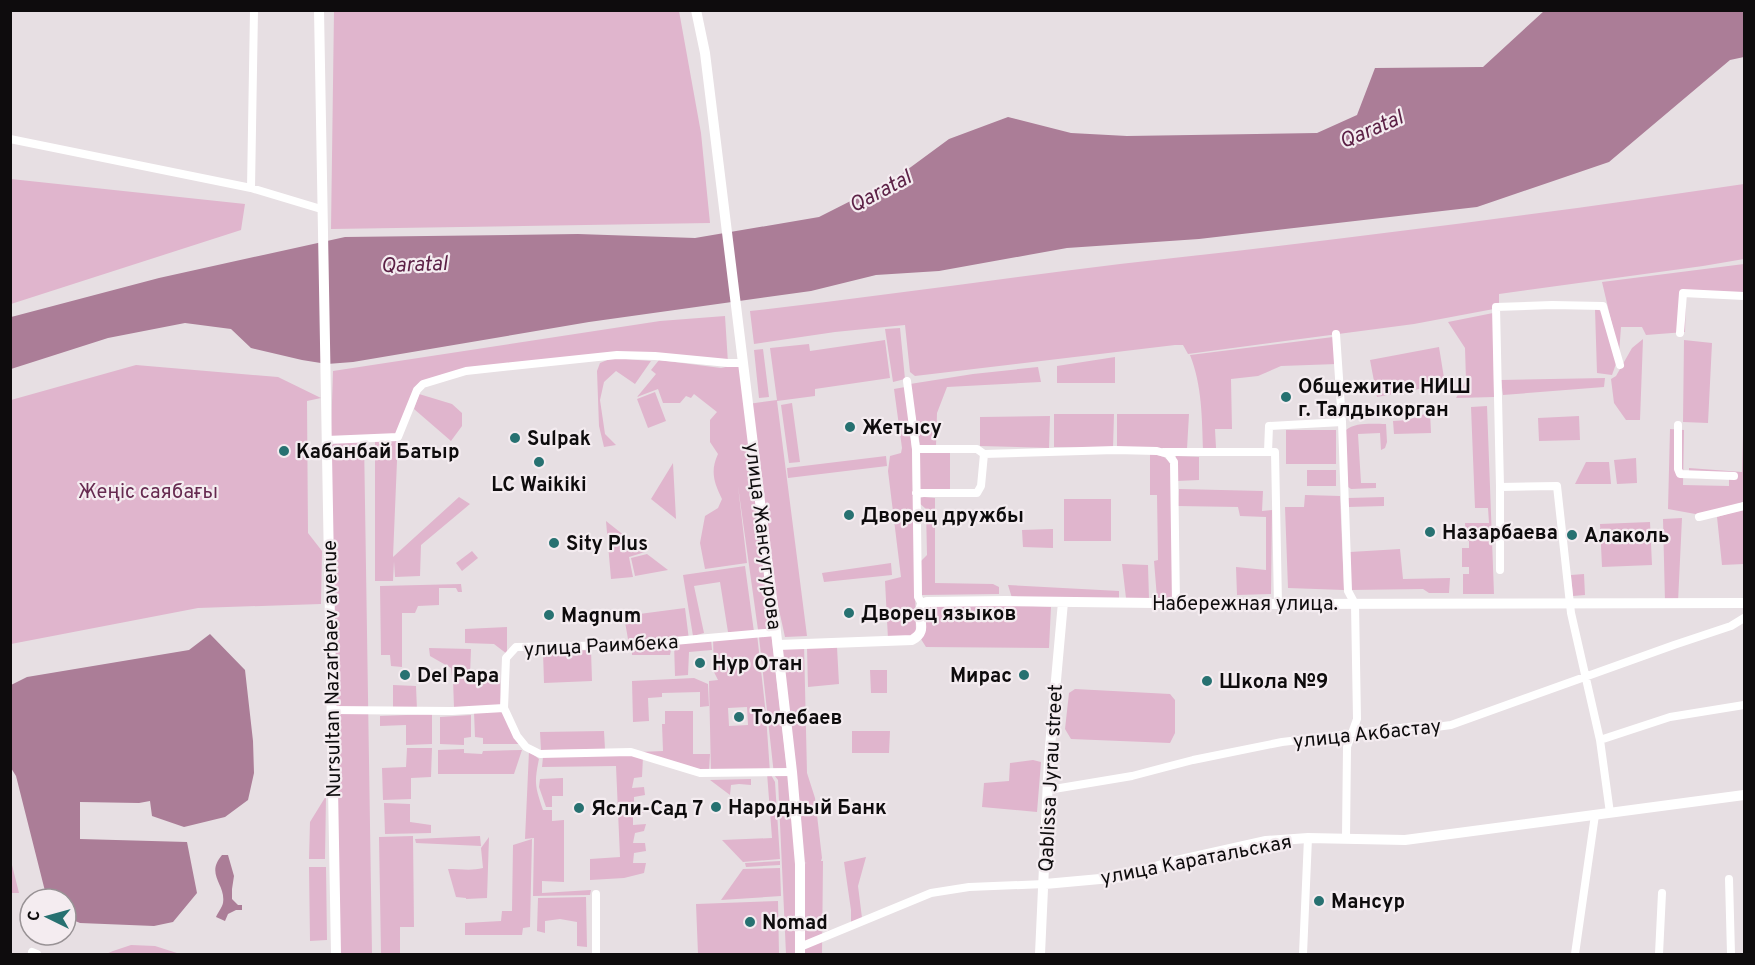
<svg xmlns="http://www.w3.org/2000/svg" width="1755" height="965" font-family="Overpass,sans-serif">
	<style>
		.green { fill: #e0b5cd; fill-rule: evenodd }
		.water { fill: #ab7d97 }
		.lines { fill: none; stroke-linecap: round; stroke-linejoin: round }
		.minor { stroke: #fff; stroke-width: 8 }
		.tertiary { stroke: #fff; stroke-width: 10 }
		.secondary { stroke: #fff; stroke-width: 10 }
		.poi-dot { fill: #277171; stroke: #f4ecf0; stroke-width: 2 }
		.labels { text-anchor: middle; stroke-width: 4.5; stroke-linejoin: round; paint-order: stroke }
		.poi-label { font-size: 20px; font-weight: bold; fill: #0e0c0d; stroke: #f4ecf0; text-anchor: start }
		.park-label { font-size: 20px; fill: #662a50; stroke: #f4ecf0 }
		.street-label { font-size: 20px; fill: #0e0c0d; stroke: #f4ecf0 }
		.water-label { font-size: 21px; font-style: italic; fill: #5c2146; stroke: #f4ecf0 }
	</style>
	<rect width="100%" height="100%" fill="#e7dfe3"/>
	<path class="green" d="M334 11H679L701 133 710 223 331 229Z
		M11 179 245 204 241 230 11 304Z
		M1744 184V259L1703 266 1499 294V308L1414 324 1188 354 1183 345H1175L915 376 910 372 905 325 835 332 754 344 750 311C874 297 997 279 1120 264 1329 241 1537 215 1744 184Z
		M1744 264V296H1686L1685 332 1646 335 1642 327H1621L1619 354 1602 282Z
		M1595 309 1602 311 1617 361 1612 375 1597 373Z
		M1493 313 1494 397 1456 398 1466 380 1465 348 1448 322Z
		M725 316 728 363 628 355 492 368 424 383 398 437 393 557 459 497 470 504 421 545 420 576 395 577 394 561 393 581H375V438L364 439 372 954H337L331 433 333 371 660 321Z
		M900 328 905 379 893 382 885 329Z
		M1333 337 1337 364 1281 366 1258 376 1231 379 1232 429H1215L1216 448 1203 450C1202 418 1202 385 1190 355Z
		M1643 339 1640 420H1626L1614 403 1611 379 1616 376 1632 348Z
		M885 340 890 378 815 389V396L777 401 807 636 785 637 766 551 748 404 777 400 770 348 809 344 810 351Z
		M1684 340 1712 343 1708 423 1683 422Z
		M1439 347 1445 384 1377 397 1370 360Z
		M763 349 769 397 759 398 754 350Z
		M1115 357V383H1057V366Z
		M612 358 651 361 635 384 616 371 604 382 600 400 605 434 616 445 604 447 599 426 597 371 600 363Z
		M659 360 721 368 740 364 798 864V954H786L778 780 774 775 759 637 738 486 747 563 705 569 700 543 705 516 718 508 722 499C714 483 710 471 718 454L710 442V420L717 412 694 394 691 398 686 396 680 403H663L658 389 637 397 656 374 651 370Z
		M136 365 278 377 321 398 307 401 308 533 322 551 321 604 198 608 11 644V400Z
		M1038 367 1041 382 947 387 937 413 936 446 920 445 910 384 973 374Z
		M1605 378 1604 387 1503 395 1501 380Z
		M905 387 912 449 916 634 907 639H888L885 581 901 577 888 471 890 456 901 453 902 448 894 389Z
		M655 392 666 421 648 428 637 399Z
		M419 394 452 404 462 413V426L451 441 414 409Z
		M792 403 800 462 789 463 781 405Z
		M1487 406 1494 594H1463V574H1469V567H1462V548H1469V541H1466L1465 523H1489L1488 508H1475L1471 407Z
		M1430 412 1431 433 1394 434 1393 421 1408 420Z
		M1054 414H1114L1113 448 1054 447Z
		M1117 414H1189L1187 449 1117 447Z
		M1050 416 1049 448 980 446V417Z
		M1579 416 1580 440 1539 441 1538 418Z
		M1386 424 1387 442 1385 448 1381 450 1380 433 1358 434 1361 483H1376V488L1351 489 1348 487 1347 481 1346 430C1355 422 1374 424 1386 424Z
		M1670 429 1684 430 1683 485 1729 486V479L1689 478V468L1742 472 1743 435H1744V502L1701 515 1668 509Z
		M1286 430H1336V464H1286Z
		M919 452H950V490L920 491Z
		M1150 453 1164 457 1172 464 1174 598H1157L1154 561 1158 560 1157 495H1150Z
		M886 456 887 466 788 478 787 468Z
		M1176 456 1199 457V480L1177 481Z
		M1636 458 1637 483 1617 484 1614 460Z
		M1586 462H1609L1611 484H1575Z
		M673 463 676 519 651 499Z
		M1307 470H1336V486H1307Z
		M1179 489 1263 491 1262 511 1272 510 1271 594 1237 595 1236 567 1266 570V517L1240 516 1238 507 1178 506Z
		M1305 495 1340 496 1344 590 1288 588 1285 507H1304Z
		M924 497 935 498V583L993 584 999 587V594L922 595 921 561 927 555 926 509 918 502 920 498Z
		M1384 497V506L1348 507V498Z
		M1064 499H1111V541H1064Z
		M1744 509V564L1722 565 1717 517Z
		M1682 518 1678 602H1665L1663 519Z
		M606 521 645 552 629 557 633 577 611 579Z
		M1650 522 1652 565 1602 567 1600 524Z
		M1053 529V548L1023 547 1022 530Z
		M1400 549 1403 579 1450 578 1449 593H1429L1423 589 1350 590V552Z
		M472 551 478 558 462 571 456 563Z
		M647 554 668 570 635 576 631 558Z
		M891 563 892 575 824 582 822 573Z
		M1122 564 1148 565 1149 599 1126 598Z
		M745 566 754 632H728L720 582 694 586 704 633 693 636 683 575Z
		M1584 574 1585 595 1573 596 1571 575Z
		M461 584 462 592H458L456 588H439V605L418 606 415 613H402V667L391 666 390 655H381L380 586Z
		M1008 585 1119 591V599L1012 598Z
		M967 602 1051 607 1049 648 926 647 919 636 922 604Z
		M685 608 689 640 629 645 624 616Z
		M507 627V654L494 644 465 643V629Z
		M757 634 766 715 770 773 775 782 780 859 743 862 722 840 772 838 767 773H711L709 681 718 680 714 672 713 638ZM747 707 748 725 729 726 728 708Z
		M711 639 712 650 689 652 688 675 675 676 674 643Z
		M804 644 807 773 815 798 822 858 821 861H823L822 954H800V864L807 863 801 862 778 645Z
		M672 645 670 655H632V648Z
		M837 647 839 684 808 687 807 648Z
		M429 648 471 649 470 676 452 677 451 668 430 656Z
		M591 650 592 681 544 683 543 652Z
		M870 670H887V693H871Z
		M500 677 501 706 454 708 453 679Z
		M694 678 708 684 709 706 700 707V692L662 693V697L648 698 649 721 633 722 632 681Z
		M393 685 416 686 417 710 393 711Z
		M1075 689 1170 694 1175 700V733L1170 743 1071 739 1065 729 1069 693Z
		M502 710 519 744H483V738L475 737 474 712Z
		M665 711H693V754H710L709 771 694 769 638 752 663 751 662 724H665Z
		M432 714V744L406 745V725L380 726V716Z
		M471 715V737L464 738V745L440 744V717Z
		M604 731 605 749 541 750 540 732Z
		M852 731H890L889 753H852Z
		M407 748H432L431 777 411 778V799L383 800 382 768 406 767Z
		M464 749V753L482 754 483 751 522 750 514 774H438V750Z
		M529 751 539 759C534 783 535 786 543 810H552V821L564 820V882L542 881V893L591 890 590 895 533 896 534 838 525 839Z
		M620 754 643 757 642 777 634 778 632 788 644 787 645 795 634 797V807L645 806 643 813 633 814V825L646 824 644 831 635 833 633 843H645L646 851 634 853 633 863H646L644 873 624 878 590 880V859L620 857 616 766 542 767 543 757Z
		M1033 760 1041 762 1037 812 982 807 984 783 1009 781 1010 763Z
		M563 778V796H552V807H546L539 787 540 779Z
		M751 779V785L739 784 731 785 730 795 710 780Z
		M326 796 325 859H309L310 822Z
		M384 803 410 804V822L431 825V833L385 834Z
		M413 836 414 927H400V954H381L379 837Z
		M480 836 481 846 416 843 415 839Z
		M489 837 487 898 466 899V898L456 897 448 869C460 869 472 871 483 868L481 848Z
		M532 839 530 927 523 928 522 935H465V923L501 921 502 911H512L513 845Z
		M866 857 858 886 862 918 851 924V910L844 862Z
		M10 861H11L19 893H11Z
		M780 861V865L746 867 745 863Z
		M309 867H326L327 940 310 941Z
		M780 868 781 896 721 900 743 869Z
		M586 897 587 947 577 946V922L560 919 545 921V933L537 931 538 898Z
		M778 901 779 954H698L696 904Z
		M131 945 155 946 180 954H106L113 951Z"/>
	<path class="water" d="M1544 11H1744V57L1730 60 1609 162 1477 207 1199 239 1067 248 939 271 876 275 811 291 589 322 353 362 327 364 302 360 251 348 231 329 185 323 108 338 11 369V317L15 316 159 278 345 237 578 234 695 238 819 217 896 178 949 139 1008 117 1071 133 1127 136 1317 133 1357 115 1375 68 1483 67Z
		M210 634 245 670 253 741 254 773 248 800 225 817 184 827 152 816 150 801 139 803 80 802V839L187 842 197 893 173 922 154 926 80 923 66 917V899H47L16 776 11 768V685L27 677 189 650Z
		M222 855H228L234 876 232 889V899L238 905H242V910H236L228 914 225 921 216 917C218 912 222 908 223 903 226 884 205 875 222 855Z"/>
	<g class="lines">
		<path class="minor" d="M10 139 251 188 321 209
			M251 188 254 10
			M1680 333 1683 293 1744 296
			M1336 334 1342 422 1348 591 1355 604 1357 719 1347 747 1346 838
			M907 381 916 449
			M1678 425V469L1680 474 1734 476
			M327 440 398 437 417 390 423 384 466 371 617 355 655 356 728 363H743
			M1165 452H1275L1278 604
			M1268 452 1269 426 1342 422
			M916 493H977L981 486 984 454
			M1699 517 1744 506
			M1500 570V487
			M922 604 918 597 916 449H977L984 454 1115 450 1157 451 1168 454 1174 462 1176 604
			M504 708 517 736 526 747 540 754 631 752 700 773 792 772
			M332 710 452 711 504 708 506 658 516 647 629 645 776 632
			M1600 740 1670 717 1744 705
			M1048 790 1132 776 1193 760 1282 742 1417 726 1436 727 1451 725 1674 645 1731 626 1744 618
			M1610 813 1600 740 1571 613 1557 486 1500 487 1496 307 1552 305 1603 306 1620 365
			M1729 879 1731 954
			M596 894V954
			M800 947 931 893 969 887 1045 884
			M32 952 37 954
			M1303 954 1308 838
			M1575 954 1595 815
			M1659 954 1662 893"/>
		<path class="tertiary" d="M778 645 912 640C930 630 915 619 922 604L927 602 1006 601 1232 604 1744 603
			M1045 884 1122 877 1172 862 1266 841 1308 838 1405 840 1744 795
			M1040 954 1049 758 1063 602"/>
		<path class="secondary" d="M319 10 336 954
			M696 10 705 53 776 632 792 772 800 864V954"/>
	</g>
	<g class="poi-dot">
		<circle cx="1286" cy="397" r="6"/>
		<circle cx="850" cy="427" r="6"/>
		<circle cx="515" cy="438" r="6"/>
		<circle cx="284" cy="451" r="6"/>
		<circle cx="539" cy="462" r="6"/>
		<circle cx="849" cy="515" r="6"/>
		<circle cx="1430" cy="532" r="6"/>
		<circle cx="1572" cy="535" r="6"/>
		<circle cx="554" cy="543" r="6"/>
		<circle cx="849" cy="613" r="6"/>
		<circle cx="549" cy="615" r="6"/>
		<circle cx="700" cy="663" r="6"/>
		<circle cx="405" cy="675" r="6"/>
		<circle cx="1024" cy="675" r="6"/>
		<circle cx="1207" cy="681" r="6"/>
		<circle cx="739" cy="717" r="6"/>
		<circle cx="716" cy="807" r="6"/>
		<circle cx="579" cy="808" r="6"/>
		<circle cx="1319" cy="901" r="6"/>
		<circle cx="750" cy="922" r="6"/>
	</g>
	<g class="labels">
		<g class="poi-label">
			<text x="1298" y="393">Общежитие НИШ<tspan x="1298" dy="23">г. Талдыкорган</tspan></text>
			<text x="862" y="434">Жетысу</text>
			<text x="527" y="445">Sulpak</text>
			<text x="296" y="458">Кабанбай Батыр</text>
			<text x="539" y="491" text-anchor="middle">LC Waikiki</text>
			<text x="861" y="522">Дворец дружбы</text>
			<text x="1442" y="539">Назарбаева</text>
			<text x="1584" y="542">Алаколь</text>
			<text x="566" y="550">Sity Plus</text>
			<text x="861" y="620">Дворец языков</text>
			<text x="561" y="622">Magnum</text>
			<text x="712" y="670">Нур Отан</text>
			<text x="417" y="682">Del Papa</text>
			<text x="1012" y="682" text-anchor="end">Мирас</text>
			<text x="1219" y="688">Школа №9</text>
			<text x="751" y="724">Толебаев</text>
			<text x="728" y="814">Народный Банк</text>
			<text x="591" y="815">Ясли-Сад 7</text>
			<text x="1331" y="908">Мансур</text>
			<text x="762" y="929">Nomad</text>
		</g>
		<g class="park-label">
			<text x="148" y="498">Жеңіс саябағы</text>
		</g>
		<g class="street-label">
			<text transform="translate(764 536) rotate(83)" y="7">улица Жансугурова</text>
			<text x="1245" y="610">Набережная улица.</text>
			<text transform="translate(601 645) rotate(-3)" y="7">улица Раимбека</text>
			<text transform="translate(331 669) rotate(-91)" y="7">Nursultan Nazarbaev avenue</text>
			<text transform="translate(1367 733) rotate(-6)" y="7">улица Акбастау</text>
			<text transform="translate(1050 778) rotate(-87)" y="7">Qablissa Jyrau street</text>
			<text transform="translate(1196 859) rotate(-11)" y="7">улица Каратальская</text>
		</g>
		<g class="water-label">
			<text transform="translate(1371 129) rotate(-23)" y="7">Qaratal</text>
			<text transform="translate(880 191) rotate(-28)" y="7">Qaratal</text>
			<text transform="translate(414 264) rotate(-2)" y="7">Qaratal</text>
		</g>
	</g>
	<rect width="1755" height="965" fill="none" stroke="#0e0c0d" stroke-width="24"/>
	<g transform="translate(48 917) rotate(275)"><circle r="28" fill="#f4ecf0" stroke="#989295" stroke-width="1.5"/>
	<path d="M0-4.5L10 22L0 15L-10 22Z" fill="#277171"/>
	<text y="-9" font-size="16" font-weight="bold" text-anchor="middle" fill="#0e0c0d">С</text>
	</g>
</svg>
